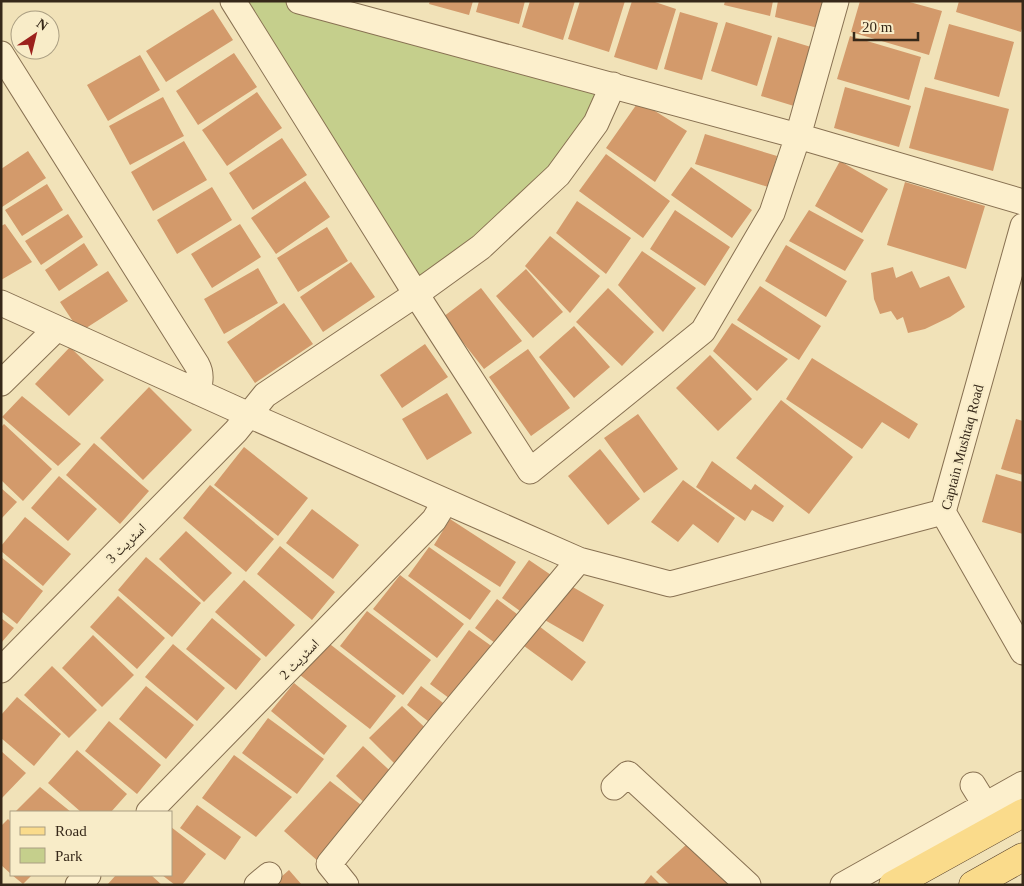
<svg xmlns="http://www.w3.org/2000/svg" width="1024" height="886" font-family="'Times New Roman','Noto Naskh Arabic',serif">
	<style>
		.green { fill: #c5cf8c }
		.building { fill: #d39a6b }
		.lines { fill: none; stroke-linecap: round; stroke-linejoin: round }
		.minor-casing { stroke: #887152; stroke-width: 27 }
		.major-casing { stroke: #553e28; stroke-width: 29 }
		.minor { stroke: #fcefcc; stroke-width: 25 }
		.major { stroke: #fadb8b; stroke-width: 28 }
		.labels { text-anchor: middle; stroke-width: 4; stroke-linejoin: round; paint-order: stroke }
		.street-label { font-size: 14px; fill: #362819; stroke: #f8ecc8 }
	</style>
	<rect width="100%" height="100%" fill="#f1e2b8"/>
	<path class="green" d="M233 1H299L613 85 596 123 416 294Z"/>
	<path class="building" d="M430 1H473L469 15 429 4Z
		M479 1H525L519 24 476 12Z
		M530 1H575L563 40 522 27Z
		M580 1H625L609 52 568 39Z
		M632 1H652L676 9 657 70 614 57Z
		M725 1H773L770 16 724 5Z
		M778 1H824L818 28 775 17Z
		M860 1H906L942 11 929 55 851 32Z
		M959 1H1023V25L1021 32 956 12Z
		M213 9 233 40 166 82 146 51Z
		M680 12 718 23 702 80 664 69Z
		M726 22 772 36 757 86 711 71Z
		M949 24 1014 42 999 97 934 79Z
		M850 36 921 57 909 100 837 79Z
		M778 37 811 47 794 106 761 96Z
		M234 53 257 87 198 125 176 91Z
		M140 55 160 90 108 121 87 85Z
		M845 87 911 106 899 147 834 128Z
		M925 87 1009 109 993 171 909 148Z
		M257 92 282 128 227 166 202 130Z
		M163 97 184 136 130 165 109 126Z
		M639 101 687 131 655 182 606 148Z
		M705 134 777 156 768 187 695 164Z
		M282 138 307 175 253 210 229 173Z
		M184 141 207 180 153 211 131 172Z
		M28 151 46 178 2 207 1 169Z
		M606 154 670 201 643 238 579 191Z
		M840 161 888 189 862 233 815 206Z
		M691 167 752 210 732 238 671 195Z
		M305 181 330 217 276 254 251 218Z
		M905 182 985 206 966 269 887 245Z
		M47 184 63 210 22 236 5 210Z
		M212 187 232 220 177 254 157 220Z
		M577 201 631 238 606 274 556 233Z
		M675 210 730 247 705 286 650 249Z
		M809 210 864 240 845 271 789 241Z
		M68 214 83 237 41 265 25 241Z
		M5 224 32 262 1 280V226Z
		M240 224 261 257 212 288 191 254Z
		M327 227 348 261 298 292 277 258Z
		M550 236 600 276 570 313 525 266Z
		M84 243 98 265 59 291 45 270Z
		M786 245 847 281 826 317 765 281Z
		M642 251 696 288 663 332 618 285Z
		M351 262 375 297 323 332 300 297Z
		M893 267 896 278 912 271 920 288 949 276 965 307 950 317 925 329 908 333 903 317 897 320 891 311 880 314 874 299 871 273Z
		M258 268 278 303 224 334 204 299Z
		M526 269 563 312 533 338 496 296Z
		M108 271 128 301 80 332 60 302Z
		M760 286 821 326 799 360 737 320Z
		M481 288 522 341 484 369 443 317Z
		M608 288 654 332 622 366 576 322Z
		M284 303 313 344 255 383 227 342Z
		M732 323 788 359 757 391 713 351Z
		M574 326 610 367 574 398 539 357Z
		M425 344 448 377 402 408 380 375Z
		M70 347 104 380 69 416 35 384Z
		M528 349 570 408 531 436 489 377Z
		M710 355 752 399 718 431 676 388Z
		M812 358 918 424 909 439 882 422 862 449 786 399Z
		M149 387 192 430 143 480 100 438Z
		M447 393 472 433 427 460 402 419Z
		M22 396 81 444 58 466 2 417Z
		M781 400 853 457 809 514 736 458Z
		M638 414 678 469 644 493 604 438Z
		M1016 419 1023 421V475L1001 469Z
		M4 424 52 469 23 501 1 480V427Z
		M94 443 149 491 120 524 66 475Z
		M244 447 308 498 278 536 214 485Z
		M600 449 640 499 608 525 568 476Z
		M712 461 751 490 755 484 784 506 773 522 752 510 745 521 696 487Z
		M996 474 1023 482V534L982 522Z
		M59 476 97 509 68 541 31 508Z
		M683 480 735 518 718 543 693 524 678 542 651 522Z
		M210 485 274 539 246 572 183 518Z
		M1 488 17 502 1 519Z
		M312 509 359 545 333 579 286 543Z
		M25 517 71 554 43 586 1 551V546Z
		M450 519 516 562 500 587 434 545Z
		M186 531 232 573 204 602 159 559Z
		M280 546 335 592 312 620 257 574Z
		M429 547 491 591 470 620 408 576Z
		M1 557 43 591 17 624 1 611Z
		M146 557 201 603 172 637 118 590Z
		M529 560 554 577 527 616 502 598Z
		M400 575 464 624 437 658 373 609Z
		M244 580 295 625 266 657 215 612Z
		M564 582 604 605 583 642 543 619Z
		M118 596 165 638 137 669 90 627Z
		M497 599 521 617 499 646 475 628Z
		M367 611 431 660 403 695 340 646Z
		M1 618 14 628 1 643Z
		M212 618 261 659 236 690 186 649Z
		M535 623 586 662 572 681 520 643Z
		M469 630 497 650 457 704 430 684Z
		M93 635 134 675 102 707 62 668Z
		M326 641 396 696 370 729 300 675Z
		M173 644 225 688 197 721 145 677Z
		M52 666 97 710 69 738 24 695Z
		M294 683 347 726 324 755 271 711Z
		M146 686 194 725 166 759 119 719Z
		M421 686 451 709 437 728 407 705Z
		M17 697 61 734 34 766 1 738V715Z
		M402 706 434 736 401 770 369 738Z
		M268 718 324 759 297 794 242 753Z
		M109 721 161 765 137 794 85 751Z
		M363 746 398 778 370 808 336 776Z
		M77 750 127 794 111 812H81L48 783Z
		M1 751 26 773 1 799Z
		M234 755 292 797 256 837 202 798Z
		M330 781 369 811 328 870 284 831Z
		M40 787 71 812H15Z
		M197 805 241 837 225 860 180 828Z
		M8 819 11 822V874L1 865V826Z
		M171 827 206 854 182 885H175L162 875H171Z
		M687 844 734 885H670L656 872Z
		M289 870 302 885H272Z
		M12 875H32L23 884Z
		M116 875H151L162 885H107Z
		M651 875 661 885H643Z"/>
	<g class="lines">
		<defs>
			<path id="minor" d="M233 1 416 294 530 471 703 331 772 213 798 136 836 1
				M299 1 798 136 1023 202
				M1 54 197 365C202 374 200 382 198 392
				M1023 226 943 512 1023 652
				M1 303 249 415 579 560 670 584 943 512
				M1 383 56 329
				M1 670 236 431 265 395 416 294 481 247 558 175 596 123 613 85
				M973 785 986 806
				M614 787 628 774 748 885
				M149 812 434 520 445 502
				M78 885 88 875
				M257 885 269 875
				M346 885 329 864 441 726 579 560
				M843 885 1023 784"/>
			<path id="major" d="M893 885 1023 813
				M973 885 1023 857"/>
		</defs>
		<use href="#minor" class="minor-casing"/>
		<use href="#major" class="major-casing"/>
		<use href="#minor" class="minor"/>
		<use href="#major" class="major"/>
	</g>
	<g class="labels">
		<g class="street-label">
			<text transform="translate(962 447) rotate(-75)" y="5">Captain Mushtaq Road</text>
			<text transform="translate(126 543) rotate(-45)" y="5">اسٹریٹ 3</text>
			<text transform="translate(299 659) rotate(-46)" y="5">اسٹریٹ 2</text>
		</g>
	</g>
	<rect width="1024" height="886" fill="none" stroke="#362819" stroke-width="5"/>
	<rect x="10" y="811" width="162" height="65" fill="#f8ecc8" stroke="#aa9e82"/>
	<rect x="20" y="827" width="25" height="8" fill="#fadb8b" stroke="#aa9e82"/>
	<text x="55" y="836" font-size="15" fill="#362819">Road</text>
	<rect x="20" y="848" width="25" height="15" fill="#c5cf8c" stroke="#aa9e82"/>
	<text x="55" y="861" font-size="15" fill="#362819">Park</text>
	<g transform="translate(35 35) rotate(35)"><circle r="24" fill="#f8ecc8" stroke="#aa9e82"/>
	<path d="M0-4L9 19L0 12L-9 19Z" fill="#9c211d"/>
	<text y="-8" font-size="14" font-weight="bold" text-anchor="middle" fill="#362819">N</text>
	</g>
	<path d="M854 32v8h64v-8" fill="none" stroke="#362819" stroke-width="2.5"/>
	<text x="862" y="32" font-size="15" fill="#362819" stroke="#f8ecc8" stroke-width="4" paint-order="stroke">20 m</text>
</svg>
